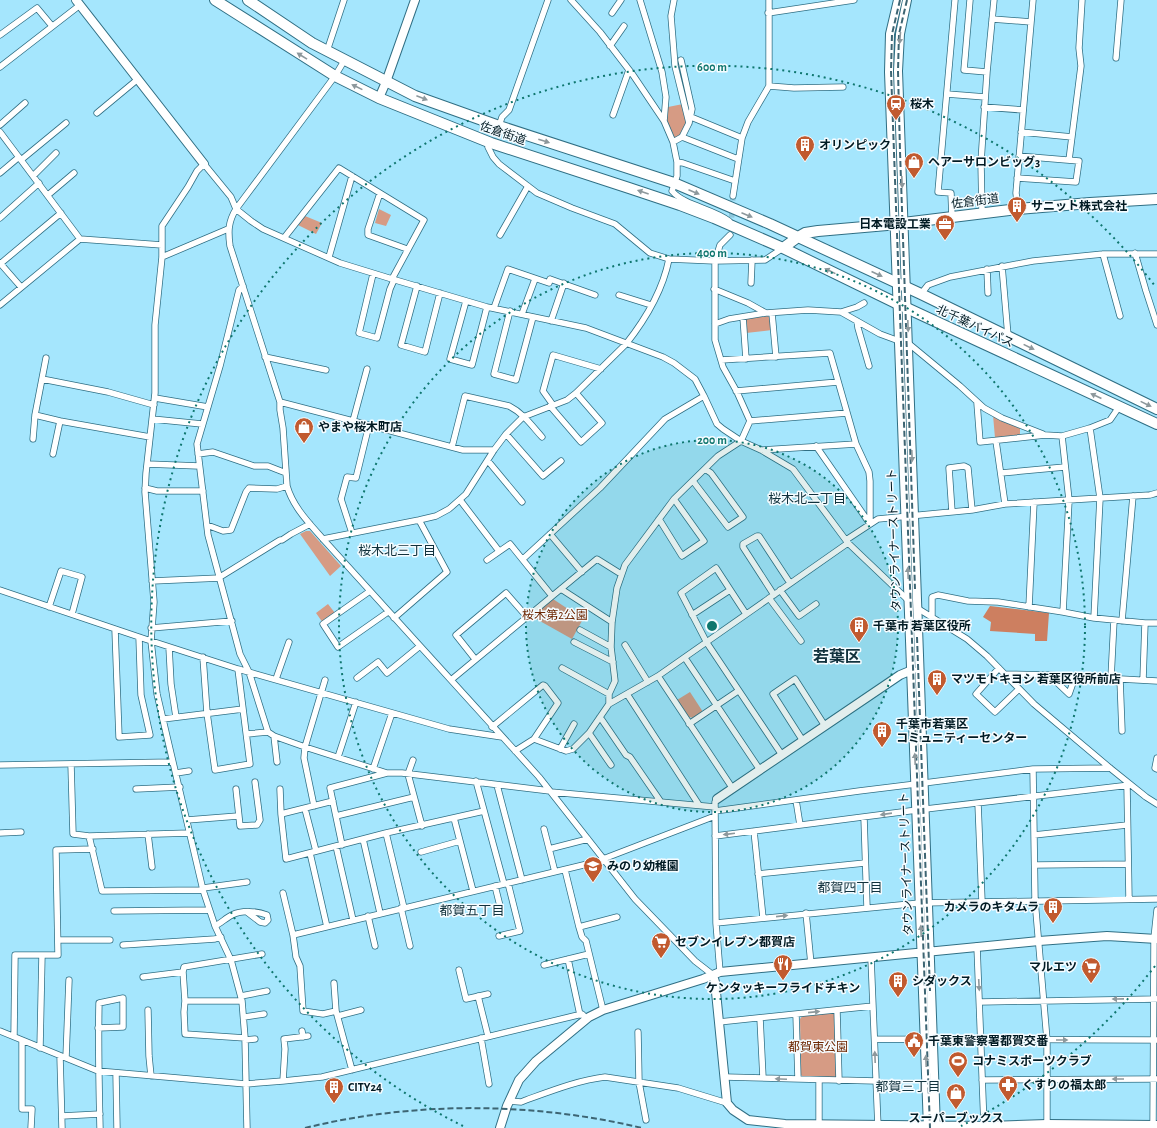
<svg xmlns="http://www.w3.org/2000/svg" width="1157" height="1128" font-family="'Alegreya Sans','Noto Sans JP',sans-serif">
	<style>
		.green { fill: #d69b84 }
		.forest { fill: #cd7f60 }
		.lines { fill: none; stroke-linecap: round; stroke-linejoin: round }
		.street-tunnel { stroke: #8cc7dc; stroke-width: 5.5; stroke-dasharray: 5.5 3; stroke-linecap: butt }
		.street-casing { stroke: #306f84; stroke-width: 7 }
		.secondary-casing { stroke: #306f84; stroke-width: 10 }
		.highway-casing { stroke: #306f84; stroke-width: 12 }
		.street { stroke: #fff; stroke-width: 5.5 }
		.secondary { stroke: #fff; stroke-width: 8 }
		.highway { stroke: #fff; stroke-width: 10 }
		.rail { stroke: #3d6573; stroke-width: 2; stroke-dasharray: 6 3; stroke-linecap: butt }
		.oneway { fill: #8d989c }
		.ring { fill: none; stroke: #0f766e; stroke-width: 2; stroke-dasharray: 2 4 }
		.labels { text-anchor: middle; stroke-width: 3; stroke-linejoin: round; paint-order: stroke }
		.poi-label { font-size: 12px; font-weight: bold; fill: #011a23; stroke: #f6fcff; text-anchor: start }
		.street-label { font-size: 12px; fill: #011a23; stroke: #f6fcff }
		.park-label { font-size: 12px; fill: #6c2501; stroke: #f6fcff }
		.neighbourhood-label { font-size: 13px; fill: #11323d; stroke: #f6fcff }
		.district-label { font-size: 16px; font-weight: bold; fill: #11323d; stroke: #f6fcff }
		.centre { fill: #0f766e; stroke: #f6fcff; stroke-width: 2 }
		.ring-label { font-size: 12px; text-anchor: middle; font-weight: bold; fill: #0f766e; stroke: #f6fcff; stroke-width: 3; stroke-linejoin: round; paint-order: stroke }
	</style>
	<rect width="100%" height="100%" fill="#a5e6fd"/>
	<path class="green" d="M683 104 687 124 682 137 674 140 666 120 668 107Z
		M379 209 391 215 386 226 375 223Z
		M305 216 322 223 316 234 298 225Z
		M768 316 770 318 772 330 746 333 745 320 747 318Z
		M993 415 1020 427V435L995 438Z
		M306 531H310L341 566 330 576 300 534Z
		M553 599 583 619 572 639 531 616Z
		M328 604 335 613 323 623 316 613Z
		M690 692 703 712 693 718 689 717 677 700Z
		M833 1012 836 1015 837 1076 835 1078 803 1077 801 1075 800 1019 803 1015Z"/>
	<path class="forest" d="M990 606 1049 613 1047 641H1035V634L990 631 991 622 983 617Z"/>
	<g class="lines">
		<path class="street-tunnel" d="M731 226 733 196"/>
		<defs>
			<path id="street" d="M571 0 600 32 633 75 664 121 673 142 677 162V176L672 191C685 206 712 208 729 221
				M640 0 662 72 666 97 664 121
				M674 0 671 16 675 66 689 123
				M970 0 964 70 987 72
				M612 13 621 0
				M768 13 854 0
				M992 19 1031 22
				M0 35 37 8 52 26
				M610 46 624 26
				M327 51 344 0
				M1116 58 1121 0
				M344 61 335 76 236 209C228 222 228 232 230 246L280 402V410L283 428 287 486C293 507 309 523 323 539L539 777 635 899 695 961 713 975
				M0 67 80 5
				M769 86 794 88 843 87
				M947 94 985 97
				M984 107 1023 110
				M97 113 138 79
				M613 115 629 70
				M691 117 742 138
				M0 125 25 103
				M499 126 502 117 509 110 548 0
				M0 132 80 239
				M1021 132 1072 137
				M682 137 738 159
				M673 142 682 137 689 123 692 109 681 60
				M491 143 488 147 493 157 499 164 537 193 572 208 615 224 650 253 669 259 715 261 765 260 783 248
				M21 160 66 123
				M1069 160 1081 66 1079 48 1082 0
				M677 162 683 163 735 181
				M0 173 19 157
				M33 176 56 153
				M1017 178 1076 182 1079 161 1019 156
				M380 193 368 229V235L407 249
				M48 195 74 173
				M733 196 742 138 748 122 769 86V0
				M1018 209 1016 193 1033 0
				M982 213 981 162 987 72 994 0
				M952 217 951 193 938 192 955 0
				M0 218 39 183
				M500 235 528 186
				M284 238 339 168 424 220 392 279
				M1135 253 1146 291 1157 325
				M1103 254 1120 316
				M162 257 228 229
				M329 257 352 176
				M0 263 21 287
				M0 264 61 213
				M1002 266 1008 336
				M987 269 988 293
				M373 274 359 333 377 338 390 289 394 280
				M751 283 752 260
				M243 286 239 290 220 366 197 444 208 535 240 654 249 672 268 732 274 736 305 747 387 773H402L550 791
				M417 286 401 345 425 352 440 293
				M714 289 748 303 766 313 808 310 841 312 880 334 899 341
				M921 294 928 285 950 277 1033 261 1103 254H1157
				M619 295 651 305
				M466 301 450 359 472 365 487 307
				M0 305 80 239 162 245
				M494 308 508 269 549 283 550 279 595 295
				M510 311 494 374 516 380 533 317
				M841 312 857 307 864 303
				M772 313 776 357
				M522 314 535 279
				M743 317 746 359
				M551 321 564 283
				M857 321 858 328 869 366
				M715 324 729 319 766 313
				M908 343 960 386 984 408 1002 418 1043 434
				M265 357 326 370
				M46 358 35 415 60 421
				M721 360 830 353 856 444 869 472 870 481V524L816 446
				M367 369 353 421 463 450H494
				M42 379 108 392 154 405
				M736 391 838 382
				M155 398 208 407
				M280 402 353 421
				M977 403 980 442 1045 435 1062 436 1090 428 1110 420 1119 407
				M553 405 543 391 553 355 601 369
				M550 406 581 442 602 423 576 393
				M152 419 202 424
				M750 421 847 413
				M1090 428 1100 498 1094 618
				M506 434 543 476 561 461
				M1062 436 1069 500 1063 612
				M33 439 35 415
				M996 441 1005 504
				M452 447 465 396 509 406C523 413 532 426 542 437
				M761 450 856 444
				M53 454 60 421 150 437
				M198 454 213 452 254 466H268L286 473
				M488 461 522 502
				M147 464 199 466
				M1001 473 1065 467
				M693 481 728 527 743 517 711 473 705 469
				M145 488 157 491H203
				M460 500 499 551
				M952 512 949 468 964 466 968 468 972 510
				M659 519 682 556 704 541 674 499
				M207 525 223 531 231 530 246 492 249 488 277 489 287 486
				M352 533 341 499 347 477 356 478 369 425
				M550 534 582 572
				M323 539 419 520 436 516 449 509 466 494 494 450 506 434 523 417 567 400 576 393 626 344C645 320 663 289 669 259
				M846 540 878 519 972 510 1005 504 1150 495 1157 493
				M523 559 600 488 665 419 704 396
				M487 560 510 544 552 596
				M220 577 280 540H282L291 534 310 524
				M152 581 220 578
				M561 589 612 622
				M0 590 145 639 238 669 449 729 502 737
				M780 590 799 616 816 604
				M370 591 323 624 338 647 388 612
				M774 595 743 547V544L757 536H759L790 583
				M769 598 801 641
				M49 607 61 571 82 577 72 614
				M1029 607 1034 502
				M917 608 967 639 987 656 1034 704 1110 768 1146 797 1157 804
				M746 614 716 568 681 593 707 643 782 755
				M692 615 730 590
				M394 618 447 572 419 520
				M932 618V597L938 595 968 601 998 602 1063 612 1094 618 1145 623H1157
				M1122 621 1133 496
				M151 628 232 621
				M115 629 119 737 150 735 141 695 139 637
				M580 630 611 647
				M574 642 613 662
				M625 645 648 682
				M169 647 171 684 176 717
				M203 657 207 713 215 770 250 764 238 669
				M685 658 760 770
				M475 659 456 635 506 593 527 617
				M562 668 609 694
				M999 668 976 694 995 712 1019 689
				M1005 674 1048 675 1157 681
				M1049 675 1069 694 1075 677
				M658 676 733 789
				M357 678 378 662 387 673 420 646
				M1111 678 1114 620
				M276 679 289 642
				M1120 679 1122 731
				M451 680 597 559 621 574
				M1143 680 1145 623
				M627 694 699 805
				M609 704 658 676 848 543
				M600 717 626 755 630 757 661 802
				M163 719 243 709
				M689 724 738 691
				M492 727 543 685 545 686 558 703 534 739 515 751
				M589 733 611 765
				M247 734 268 732
				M274 736 277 762
				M534 739 566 751 573 749 589 733 609 704V694L615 681 611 647 612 622 617 588 625 565 674 499 718 456 741 441 750 421 737 392 723 367 715 340V261L720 245 730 235
				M803 741 773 694 795 679 825 726
				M560 749 574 724
				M338 757 356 702
				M1157 758 1155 768 1157 769
				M413 760 408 774 422 826
				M71 764 73 834 89 836 102 891 203 890
				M0 765 173 762
				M373 769 392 713
				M1033 769 1035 900 1047 1040V1126
				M176 773 189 771
				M476 781 504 884
				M924 783 1033 769 1110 768
				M497 785 522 880
				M1127 785 1129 899
				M136 789 180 787
				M236 789 240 826 257 825 260 820 255 782
				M280 789 281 814
				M551 792 715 807
				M717 799 715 802V807L716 923 720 972
				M796 800 800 825
				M333 801 281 814 286 859 386 833 484 811
				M978 803 982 902
				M314 806 304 758 305 747 325 680
				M305 809 316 851
				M715 811 859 791 916 784
				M336 816 414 797
				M864 817 867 908
				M454 818 473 891
				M187 820 238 816
				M544 829 555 872
				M754 831 763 918
				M0 833 21 832
				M386 833 404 908
				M148 834 152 867
				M1034 835 1127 825
				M89 836 190 833
				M715 836 917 810 1130 785
				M363 839 380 913
				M342 845 330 788 387 773
				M336 846 353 920
				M549 849 588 839
				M421 852 460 841
				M310 853 327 927
				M603 859 715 816
				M1035 865 1128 864
				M565 870 579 927
				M758 874 865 863
				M495 886 500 906
				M203 888 247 882
				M283 893 293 935
				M401 908 410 946
				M114 911 209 910
				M806 913 811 964
				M368 916 375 946
				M716 923 920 903 1157 899
				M215 926C221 923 226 918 232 915 242 910 257 911 267 915L268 920 265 923 260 922 247 912
				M499 936 520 931 508 883
				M58 940H110
				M123 945 215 939 221 937
				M977 946 984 1126
				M42 955H58L56 850 93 849
				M871 958 878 1127
				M568 959 580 1015
				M544 965 589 954
				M459 970 466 999 488 994
				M143 977 183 972
				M334 983 336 1011 352 1070
				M241 996 267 991
				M478 996 488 1036
				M185 1001H242
				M980 1002 1157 999
				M148 1010 149 1056 151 1076
				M603 1010 586 941 582 937 579 927 617 917
				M837 1010 839 1081
				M336 1011 323 1014 303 1011 300 966 296 957 293 935 604 860
				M796 1014 798 1079
				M338 1016 361 1010
				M244 1017 264 1014
				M760 1018 763 1078
				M719 1022 873 1006
				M98 1028 123 1027V998L99 1003C98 1045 99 1086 100 1128
				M0 1031 98 1071 246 1084 283 1081
				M302 1031 303 1037
				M638 1032 639 1082 646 1120
				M14 1036 15 955H42L40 1048
				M308 1036 284 1039 285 1049 283 1081 322 1077 582 1014 587 1019
				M245 1038 185 1034 184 1012 185 1001 183 972 184 967 262 954
				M481 1038 489 1084
				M875 1039 1157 1040
				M22 1040V1109H32L31 1128
				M245 1040 255 1039
				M60 1056 62 1128
				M66 1058 69 980
				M116 1073 117 1128
				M725 1077 876 1081
				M982 1080 1157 1079
				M509 1101 521 1102 526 1100C551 1091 579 1080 605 1077L678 1088 727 1103
				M62 1116 100 1114
				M819 1124V1080
				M247 1128 245 1038 242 1001 231 960 215 926 203 890 157 694 151 641 154 602 145 492 146 473 155 393V325L162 257V226L188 187 197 171 204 164 231 197 236 209 251 221 263 229 340 263 392 279 487 307 586 328 663 357 674 363 695 379 704 396 717 424 723 429 741 441 761 450 793 469 848 543 909 601
				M1153 1128 1154 938 1157 910"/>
			<path id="secondary" d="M76 0 204 164
				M898 0 890 34 889 72 928 1128
				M907 0 900 34 898 71 936 1128
				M379 98 386 82 415 0
				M717 799 900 675 912 670
				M713 975 715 982 727 1103 733 1110 748 1120 785 1124 989 1126 1047 1124 1157 1125
				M500 1128 507 1106 519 1080 536 1061 589 1017 603 1010 703 979 720 972 1039 941 1107 936 1157 939"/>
			<path id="highway" d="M215 0 335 76 379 98 491 143 629 188 680 205 714 218 783 248 898 304 1157 424
				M248 0 312 43 415 96 499 126 674 183 770 224 921 294 1157 409
				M783 248 798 237 805 233 818 231 887 225 1018 209 1090 203 1157 199"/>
		</defs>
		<use href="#street" class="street-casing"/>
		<use href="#secondary" class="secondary-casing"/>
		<use href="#highway" class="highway-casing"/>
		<use href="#street" class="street"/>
		<use href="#secondary" class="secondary"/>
		<use href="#highway" class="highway"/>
		<path class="rail" d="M900 0 892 34 891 71 930 1128
			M907 0 899 34 898 71 900 151 915 589
			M917 637 930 991
			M305 1128C414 1101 533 1102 642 1128"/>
	</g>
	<defs><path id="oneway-solid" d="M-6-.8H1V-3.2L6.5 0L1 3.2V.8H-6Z"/></defs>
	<g class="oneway">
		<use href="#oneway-solid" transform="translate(900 38) rotate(95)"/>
		<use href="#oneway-solid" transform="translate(302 56) rotate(-148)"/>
		<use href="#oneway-solid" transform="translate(357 87) rotate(-154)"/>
		<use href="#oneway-solid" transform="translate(422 98) rotate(21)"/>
		<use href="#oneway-solid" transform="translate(544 141) rotate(18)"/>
		<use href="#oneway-solid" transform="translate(902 182) rotate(88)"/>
		<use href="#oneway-solid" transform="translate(643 192) rotate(-161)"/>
		<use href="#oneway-solid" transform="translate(694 192) rotate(23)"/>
		<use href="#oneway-solid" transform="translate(747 215) rotate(23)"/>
		<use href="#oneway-solid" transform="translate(830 271) rotate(-154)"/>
		<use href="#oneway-solid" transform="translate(877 274) rotate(24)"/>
		<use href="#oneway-solid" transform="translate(908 326) rotate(88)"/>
		<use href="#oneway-solid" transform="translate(1029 347) rotate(26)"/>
		<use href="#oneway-solid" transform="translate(1096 396) rotate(-155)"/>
		<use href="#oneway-solid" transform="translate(1146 404) rotate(26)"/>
		<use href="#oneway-solid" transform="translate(912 456) rotate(88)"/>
		<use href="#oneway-solid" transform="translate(908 573) rotate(-92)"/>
		<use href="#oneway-solid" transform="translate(915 759) rotate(-92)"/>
		<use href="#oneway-solid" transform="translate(886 814) rotate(172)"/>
		<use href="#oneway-solid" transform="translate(729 834) rotate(173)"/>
		<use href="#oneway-solid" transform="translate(782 916) rotate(-6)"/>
		<use href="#oneway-solid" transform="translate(921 931) rotate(-92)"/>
		<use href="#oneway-solid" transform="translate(979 985) rotate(87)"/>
		<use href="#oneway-solid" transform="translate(1118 999) rotate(179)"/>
		<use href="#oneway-solid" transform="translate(814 1012) rotate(-6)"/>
		<use href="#oneway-solid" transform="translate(1062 1040)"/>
		<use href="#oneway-solid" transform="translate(875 1057) rotate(-92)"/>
		<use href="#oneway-solid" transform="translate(926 1061) rotate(-92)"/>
		<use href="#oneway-solid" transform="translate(781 1079) rotate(-178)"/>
		<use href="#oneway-solid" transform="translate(1118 1079) rotate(180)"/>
	</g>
	<circle cx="712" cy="626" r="186" fill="#0f766e" fill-opacity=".12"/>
	<g class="ring">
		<circle cx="712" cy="626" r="186"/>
		<circle cx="712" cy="626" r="373"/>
		<path d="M1155 966A559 559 0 0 1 961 1126M463 1126A559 559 0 1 1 1155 286"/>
	</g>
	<defs>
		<symbol id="station-pin" viewBox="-11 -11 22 30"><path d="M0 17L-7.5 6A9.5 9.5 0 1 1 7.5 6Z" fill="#c15a2f" stroke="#f6fcff"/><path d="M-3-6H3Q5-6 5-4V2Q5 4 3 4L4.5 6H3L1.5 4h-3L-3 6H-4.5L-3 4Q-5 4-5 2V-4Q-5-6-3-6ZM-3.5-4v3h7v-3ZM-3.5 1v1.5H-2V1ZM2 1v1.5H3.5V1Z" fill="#fff"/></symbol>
		<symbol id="building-pin" viewBox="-11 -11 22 30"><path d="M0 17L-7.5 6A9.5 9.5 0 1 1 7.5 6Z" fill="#c15a2f" stroke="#f6fcff"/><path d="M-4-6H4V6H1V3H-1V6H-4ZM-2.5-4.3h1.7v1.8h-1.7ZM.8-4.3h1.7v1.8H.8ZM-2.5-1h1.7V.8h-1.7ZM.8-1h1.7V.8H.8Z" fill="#fff"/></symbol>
		<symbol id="shop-pin" viewBox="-11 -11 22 30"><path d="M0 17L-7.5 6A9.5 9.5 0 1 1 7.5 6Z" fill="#c15a2f" stroke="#f6fcff"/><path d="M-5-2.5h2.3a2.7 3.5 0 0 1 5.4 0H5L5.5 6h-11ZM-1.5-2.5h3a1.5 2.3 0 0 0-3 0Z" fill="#fff"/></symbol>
		<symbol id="office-pin" viewBox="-11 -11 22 30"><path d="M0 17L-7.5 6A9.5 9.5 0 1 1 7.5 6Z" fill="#c15a2f" stroke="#f6fcff"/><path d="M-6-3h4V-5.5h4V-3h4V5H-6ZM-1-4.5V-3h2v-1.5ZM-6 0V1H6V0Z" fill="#fff"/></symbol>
		<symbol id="school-pin" viewBox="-11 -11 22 30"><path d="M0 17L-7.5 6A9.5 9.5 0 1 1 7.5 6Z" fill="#c15a2f" stroke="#f6fcff"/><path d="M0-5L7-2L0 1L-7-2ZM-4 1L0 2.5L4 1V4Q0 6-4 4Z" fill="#fff"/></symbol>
		<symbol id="supermarket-pin" viewBox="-11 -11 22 30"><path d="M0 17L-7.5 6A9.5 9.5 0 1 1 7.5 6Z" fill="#c15a2f" stroke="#f6fcff"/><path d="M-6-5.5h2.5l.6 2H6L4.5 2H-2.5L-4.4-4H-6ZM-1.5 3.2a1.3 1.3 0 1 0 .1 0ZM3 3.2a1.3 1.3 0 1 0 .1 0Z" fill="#fff"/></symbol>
		<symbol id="restaurant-pin" viewBox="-11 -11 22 30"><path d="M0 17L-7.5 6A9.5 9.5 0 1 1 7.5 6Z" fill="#c15a2f" stroke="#f6fcff"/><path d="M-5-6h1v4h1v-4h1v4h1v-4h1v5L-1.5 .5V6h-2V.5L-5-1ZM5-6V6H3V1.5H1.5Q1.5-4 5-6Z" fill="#fff"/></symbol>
		<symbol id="civic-pin" viewBox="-11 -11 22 30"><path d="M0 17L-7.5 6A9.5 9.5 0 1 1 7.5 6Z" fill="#c15a2f" stroke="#f6fcff"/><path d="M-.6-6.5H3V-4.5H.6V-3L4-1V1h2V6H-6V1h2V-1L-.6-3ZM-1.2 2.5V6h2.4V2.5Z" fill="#fff"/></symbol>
		<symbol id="stadium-pin" viewBox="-11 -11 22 30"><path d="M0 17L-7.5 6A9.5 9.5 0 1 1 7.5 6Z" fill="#c15a2f" stroke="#f6fcff"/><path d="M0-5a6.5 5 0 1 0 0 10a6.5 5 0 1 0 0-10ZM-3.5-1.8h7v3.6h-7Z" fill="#fff"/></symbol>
		<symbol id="pharmacy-pin" viewBox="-11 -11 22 30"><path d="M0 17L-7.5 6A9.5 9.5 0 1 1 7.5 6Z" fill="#c15a2f" stroke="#f6fcff"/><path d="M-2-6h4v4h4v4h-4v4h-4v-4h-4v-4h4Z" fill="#fff"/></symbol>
	</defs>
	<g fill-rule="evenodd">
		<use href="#station-pin" x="885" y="93" width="22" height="30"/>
		<use href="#building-pin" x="794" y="134" width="22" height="30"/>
		<use href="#shop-pin" x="903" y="151" width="22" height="30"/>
		<use href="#building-pin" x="1006" y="195" width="22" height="30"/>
		<use href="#office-pin" x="934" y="213" width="22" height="30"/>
		<use href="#shop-pin" x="293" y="416" width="22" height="30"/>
		<use href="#building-pin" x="848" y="615" width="22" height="30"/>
		<use href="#building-pin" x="926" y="668" width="22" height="30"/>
		<use href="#building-pin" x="871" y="720" width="22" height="30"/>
		<use href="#school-pin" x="582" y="855" width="22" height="30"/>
		<use href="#building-pin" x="1042" y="896" width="22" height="30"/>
		<use href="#supermarket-pin" x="650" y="931" width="22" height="30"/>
		<use href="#restaurant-pin" x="772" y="953" width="22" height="30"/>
		<use href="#supermarket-pin" x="1080" y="956" width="22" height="30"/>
		<use href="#building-pin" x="887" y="970" width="22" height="30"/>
		<use href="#civic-pin" x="903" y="1030" width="22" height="30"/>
		<use href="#stadium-pin" x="947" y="1050" width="22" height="30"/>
		<use href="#pharmacy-pin" x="997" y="1074" width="22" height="30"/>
		<use href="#building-pin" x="323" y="1076" width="22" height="30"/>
		<use href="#shop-pin" x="945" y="1082" width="22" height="30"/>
	</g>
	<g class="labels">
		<g class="poi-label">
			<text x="910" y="108">桜木</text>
			<text x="819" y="149">オリンピック</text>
			<text x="928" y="166">ヘアーサロンビッグ3</text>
			<text x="1031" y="210">サニット株式会社</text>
			<text x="931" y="228" text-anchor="end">日本電設工業</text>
			<text x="318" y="431">やまや桜木町店</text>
			<text x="873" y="630">千葉市 若葉区役所</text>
			<text x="951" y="683">マツモトキヨシ 若葉区役所前店</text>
			<text x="896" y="728">千葉市若葉区<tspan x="896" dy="14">コミュニティーセンター</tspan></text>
			<text x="607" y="870">みのり幼稚園</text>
			<text x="1039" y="911" text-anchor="end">カメラのキタムラ</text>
			<text x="675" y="946">セブンイレブン都賀店</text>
			<text x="1077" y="971" text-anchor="end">マルエツ</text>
			<text x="912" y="985">シダックス</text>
			<text x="783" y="992" text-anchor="middle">ケンタッキーフライドチキン</text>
			<text x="928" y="1045">千葉東警察署都賀交番</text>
			<text x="972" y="1065">コナミスポーツクラブ</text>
			<text x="1022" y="1089">くすりの福太郎</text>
			<text x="348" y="1091">CITY24</text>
			<text x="956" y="1122" text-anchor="middle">スーパーブックス</text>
		</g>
		<g class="street-label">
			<text transform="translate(503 133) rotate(19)" y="4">佐倉街道</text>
			<text transform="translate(975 201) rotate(-7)" y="4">佐倉街道</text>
			<text transform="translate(975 326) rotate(25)" y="4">北千葉バイパス</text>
			<text transform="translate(894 540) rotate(-92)" y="4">タウンライナーストリート</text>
			<text transform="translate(906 864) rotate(-92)" y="4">タウンライナーストリート</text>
		</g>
		<g class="park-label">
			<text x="555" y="619">桜木第2公園</text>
			<text x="818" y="1051">都賀東公園</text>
		</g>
		<g class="neighbourhood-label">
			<text x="807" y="503">桜木北二丁目</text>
			<text x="397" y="555">桜木北三丁目</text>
			<text x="850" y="892">都賀四丁目</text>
			<text x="472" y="915">都賀五丁目</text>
			<text x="908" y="1091">都賀三丁目</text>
		</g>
		<g class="district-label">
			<text x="837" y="662">若葉区</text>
		</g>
	</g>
	<circle cx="712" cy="626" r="6" class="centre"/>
	<g class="ring-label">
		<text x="712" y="71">600 m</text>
		<text x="712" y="257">400 m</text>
		<text x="712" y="444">200 m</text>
	</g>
</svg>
